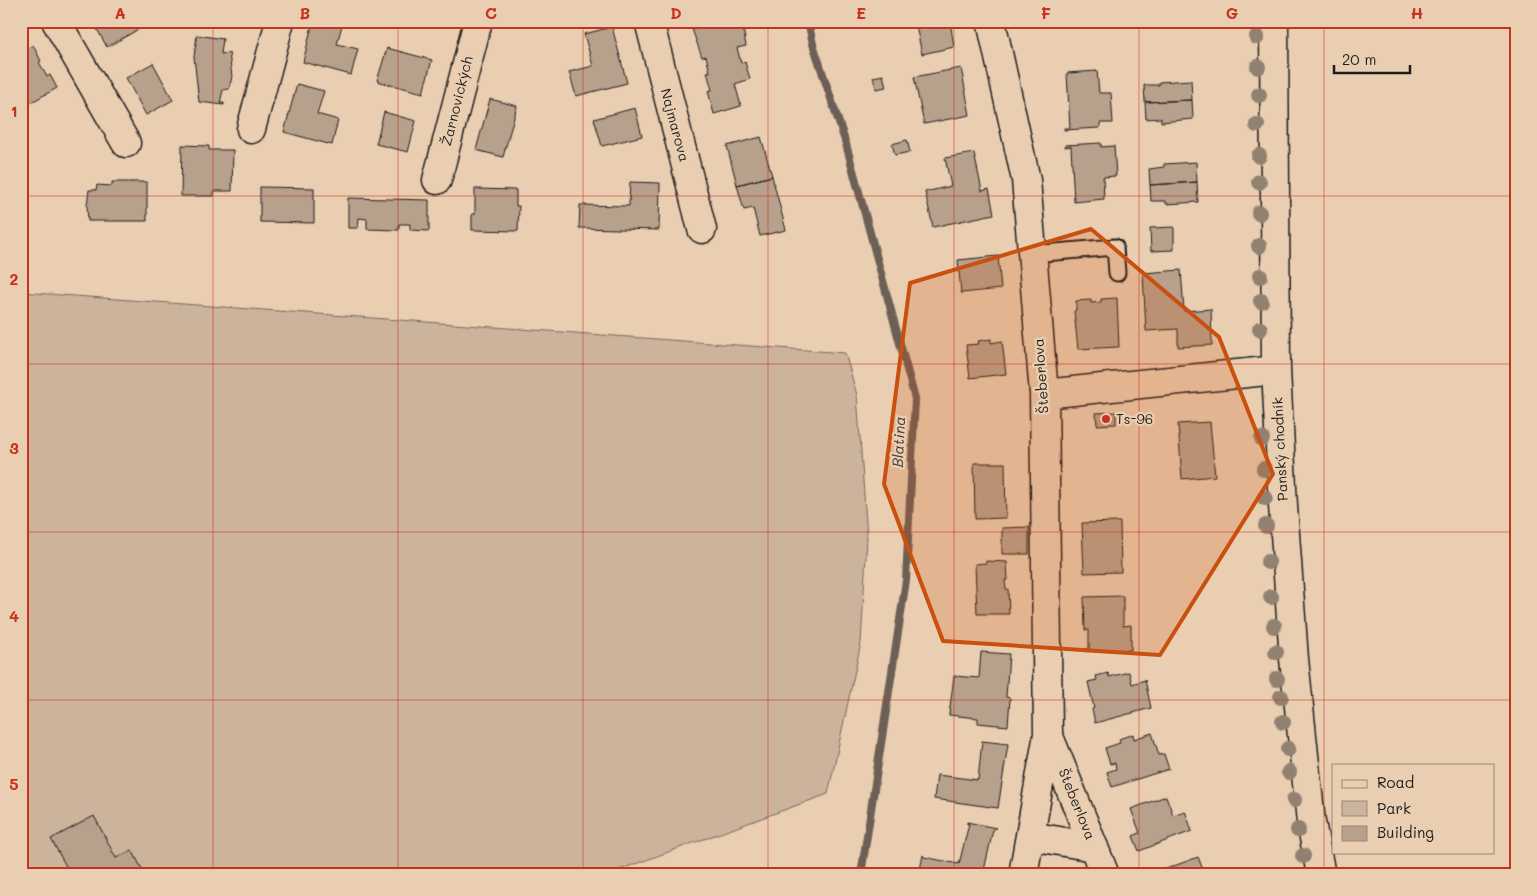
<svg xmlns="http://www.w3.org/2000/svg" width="1537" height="896" font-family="Mali,sans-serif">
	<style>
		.green { fill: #ccb49c; stroke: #74685c }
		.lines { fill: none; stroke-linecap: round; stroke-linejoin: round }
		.stream { stroke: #6c6156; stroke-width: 8 }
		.building { fill: #b8a18c; stroke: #1c1c1c }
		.lane-casing { stroke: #1c1c1c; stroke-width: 19 }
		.street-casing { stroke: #1c1c1c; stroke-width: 31 }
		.lane { stroke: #eaceb1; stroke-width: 15 }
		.street { stroke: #eaceb1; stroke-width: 28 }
		.tree { fill: #918171 }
		.marked { fill: #c9500e; fill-opacity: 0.2; stroke: #c9500e; stroke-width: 4; stroke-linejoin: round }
		.grid { fill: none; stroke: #c8321e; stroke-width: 1; stroke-opacity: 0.55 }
		.poi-dot { fill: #c8321e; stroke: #eaceb1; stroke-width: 2 }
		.labels { text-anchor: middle; stroke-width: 4.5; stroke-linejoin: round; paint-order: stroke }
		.street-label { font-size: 14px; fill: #1c1c1c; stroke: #eaceb1 }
		.poi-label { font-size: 14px; fill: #1c1c1c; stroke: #eaceb1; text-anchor: start }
		.water-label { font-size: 15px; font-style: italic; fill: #443e39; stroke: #eaceb1 }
		.neatline { fill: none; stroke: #c8321e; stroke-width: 2 }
		.grid-label { font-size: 16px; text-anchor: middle; font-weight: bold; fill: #c8321e }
	</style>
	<rect width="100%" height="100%" fill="#eaceb1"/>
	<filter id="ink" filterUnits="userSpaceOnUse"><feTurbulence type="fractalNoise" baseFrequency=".02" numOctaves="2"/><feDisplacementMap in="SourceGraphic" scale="10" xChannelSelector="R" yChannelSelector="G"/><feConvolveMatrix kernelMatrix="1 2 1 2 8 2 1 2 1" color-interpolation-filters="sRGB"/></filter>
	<g filter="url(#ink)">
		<path class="green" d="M21 292 845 353 857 395 867 537 861 643 828 794 605 875H21Z"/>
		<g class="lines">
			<path class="stream" d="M808 21 813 44 846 144 915 399 906 580 861 875"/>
		</g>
		<path class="building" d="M94 21H153L107 47 93 22Z
			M228 21H242L241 25Z
			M313 21H343L337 44 358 49 351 75 303 62Z
			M722 21H742L746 46 737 48 741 63 745 62 750 79 735 84 741 106 714 114 708 91 712 90 707 72H710L706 56 702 57 692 29Z
			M915 21H950L954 47 922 54Z
			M612 27 627 83 576 96 569 72 593 66 584 34Z
			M197 35 223 39 221 54 229 53 232 77 229 89 223 90 220 103H224V105L199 102 194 57Z
			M33 45 41 61 39 62 47 77 50 75 57 88 28 104 21 92V52Z
			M387 48 432 60 423 93 377 81Z
			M153 63 173 100 146 115 126 78Z
			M961 68 970 115 924 124 914 77Z
			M1097 71 1099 93H1111L1113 123H1100V128L1064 130V128H1070L1067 73Z
			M883 75 886 87 876 89 873 77Z
			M1191 80 1192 100 1145 102 1144 85H1159V82Z
			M297 84 324 91 317 114 338 120 332 145 284 132Z
			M490 99 517 106 503 157 476 150Z
			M1192 100 1193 119 1161 122V118L1146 119 1145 102Z
			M635 108 642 136 602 146 594 119Z
			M384 112 416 121 408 152 376 144Z
			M761 137 772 176 737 185 727 146Z
			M907 140 910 152 895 155 892 144Z
			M1101 143V147L1114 146 1116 176 1103 177 1104 199 1074 202 1071 146 1065 147V145Z
			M182 145 209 146V150H233L232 191H214V196H181Z
			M974 153 982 191 989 189 994 214 933 227 925 192 951 186 945 158Z
			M1196 162 1197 182 1150 185 1149 169 1164 167V164Z
			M772 176 786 230 760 236 753 208 744 210 737 185Z
			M112 182H147V221H88L87 205 89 190H96L97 185 112 186Z
			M630 182 660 183 659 230 579 228 580 205 629 206Z
			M1197 182 1198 202 1166 204V201H1151L1150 185Z
			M260 187 314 188V223L260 222Z
			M475 189 516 190V206H519L518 231 472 230V214H475Z
			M348 198 429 200V231L410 230V224H399V230L367 229V219L359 218 358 228H348Z
			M1174 227V250L1151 251 1150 228Z
			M998 256 1001 289 961 293 958 260Z
			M1181 270 1184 311 1211 309 1212 345 1178 347V329L1146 331 1143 273Z
			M1117 298 1119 347 1078 349 1074 311 1076 310V301L1091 300V303L1101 302V299Z
			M991 339V343L1002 341 1006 374 970 378 966 345 979 344 978 341Z
			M1116 412V424L1097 425 1096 413Z
			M1210 422 1215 476 1182 479 1178 424Z
			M974 463H1005L1006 518 975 519Z
			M1120 522 1121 572 1084 573 1082 523Z
			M1029 527V554H1002V528Z
			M986 561 1007 562 1008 580H1005L1006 589H1008L1009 614H977L975 564 986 563Z
			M1123 596V626L1131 625V650L1085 651V649H1089V630H1085L1084 597Z
			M981 652 1009 654 1006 697 1010 698 1008 726 978 723V718L949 715 954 676 979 678Z
			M1129 672 1132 684 1145 680 1151 708 1095 723 1092 709 1094 708 1088 682 1097 680 1096 676 1108 673 1109 677Z
			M1152 733 1159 755 1164 754 1169 769 1112 787 1107 772 1116 769 1115 763 1110 764 1105 748 1120 743 1119 739 1133 734 1134 739Z
			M982 741 1008 744 998 808 934 799 937 775 978 780Z
			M1166 796 1173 815 1185 811 1192 831 1139 851 1133 836 1140 833 1131 809Z
			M94 816 116 858 132 850 145 875H71L51 839Z
			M967 822 996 828 993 830 983 875H919L923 855 924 857 959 864 969 824H967Z
			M1198 857 1205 875H1150Z"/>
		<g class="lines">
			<defs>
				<path id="lane" d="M1032 254 1115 247 1117 273"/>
				<path id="street" d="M56 21 126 143
					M649 21 702 229
					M991 21 1026 180 1044 394 1048 734 1023 875
					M1274 21 1276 370 1283 506 1294 659 1311 822 1321 875
					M251 129 280 21
					M437 180 478 21
					M1044 394 1276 370
					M1048 734 1105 875
					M1030 836 1094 847"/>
			</defs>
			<use href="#lane" class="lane-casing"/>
			<use href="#street" class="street-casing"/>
			<use href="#lane" class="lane"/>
			<use href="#street" class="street"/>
		</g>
		<g class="tree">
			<circle cx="1257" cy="37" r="8"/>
			<circle cx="1258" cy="67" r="8"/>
			<circle cx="1259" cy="95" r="8"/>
			<circle cx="1257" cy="125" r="8"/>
			<circle cx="1259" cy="156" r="8"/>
			<circle cx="1259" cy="182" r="8"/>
			<circle cx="1259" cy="213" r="8"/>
			<circle cx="1259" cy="246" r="8"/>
			<circle cx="1260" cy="276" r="8"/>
			<circle cx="1261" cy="301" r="8"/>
			<circle cx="1260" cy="329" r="8"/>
			<circle cx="1262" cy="439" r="8"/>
			<circle cx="1264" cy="469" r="8"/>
			<circle cx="1265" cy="498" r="8"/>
			<circle cx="1266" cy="526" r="8"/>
			<circle cx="1268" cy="562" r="8"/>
			<circle cx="1271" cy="597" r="8"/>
			<circle cx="1274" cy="626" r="8"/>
			<circle cx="1276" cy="652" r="8"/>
			<circle cx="1277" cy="679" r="8"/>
			<circle cx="1281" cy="697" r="8"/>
			<circle cx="1283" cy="722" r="8"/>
			<circle cx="1288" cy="749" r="8"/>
			<circle cx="1289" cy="772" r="8"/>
			<circle cx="1294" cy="800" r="8"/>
			<circle cx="1298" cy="830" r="8"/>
			<circle cx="1303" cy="856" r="8"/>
		</g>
	</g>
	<path class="marked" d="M1091 229 1219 337 1273 474 1160 655 943 641 884 484 910 283Z"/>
	<path class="grid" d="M213 21V875M398 21V875M583 21V875M768 21V875M954 21V875M1139 21V875M1324 21V875M21 196H1516M21 364H1516M21 532H1516M21 700H1516"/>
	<circle class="poi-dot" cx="1106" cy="419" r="5"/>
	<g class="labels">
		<g class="street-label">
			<text transform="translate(457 101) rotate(-76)" y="5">Žarnovických</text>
			<text transform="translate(675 125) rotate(75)" y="5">Najmarova</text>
			<text transform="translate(1041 376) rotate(-94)" y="5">Šteberlova</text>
			<text transform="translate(1280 449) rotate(-93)" y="5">Panský chodník</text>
			<text transform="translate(1077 804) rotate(68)" y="5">Šteberlova</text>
		</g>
		<g class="poi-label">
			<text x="1116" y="424">Ts-96</text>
		</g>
		<g class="water-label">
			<text transform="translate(899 442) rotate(-87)" y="5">Blatina</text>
		</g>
	</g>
	<rect width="1537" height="896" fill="none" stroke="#eaceb1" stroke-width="55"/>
	<rect x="1332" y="764" width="162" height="90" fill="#eaceb1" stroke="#988775"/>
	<rect x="1342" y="780" width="25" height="8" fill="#eaceb1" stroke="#988775"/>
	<text x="1377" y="788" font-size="15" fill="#1c1c1c">Road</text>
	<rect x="1342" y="801" width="25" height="15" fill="#ccb49c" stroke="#988775"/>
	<text x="1377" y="814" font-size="15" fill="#1c1c1c">Park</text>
	<rect x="1342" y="826" width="25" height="15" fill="#b8a18c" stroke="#988775"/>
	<text x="1377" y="838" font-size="15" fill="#1c1c1c">Building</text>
	<path d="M1334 65v8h76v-8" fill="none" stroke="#1c1c1c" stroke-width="2.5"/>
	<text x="1342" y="65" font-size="15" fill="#1c1c1c" stroke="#eaceb1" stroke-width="4" paint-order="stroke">20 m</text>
	<rect x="28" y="28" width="1482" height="840" class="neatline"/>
	<g class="grid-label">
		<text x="120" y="19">A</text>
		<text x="305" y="19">B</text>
		<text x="491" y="19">C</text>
		<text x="676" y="19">D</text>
		<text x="861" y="19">E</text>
		<text x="1046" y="19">F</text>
		<text x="1232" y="19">G</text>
		<text x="1417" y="19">H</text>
		<text x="14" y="117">1</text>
		<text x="14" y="285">2</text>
		<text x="14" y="454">3</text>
		<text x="14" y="622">4</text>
		<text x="14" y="790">5</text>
	</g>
</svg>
